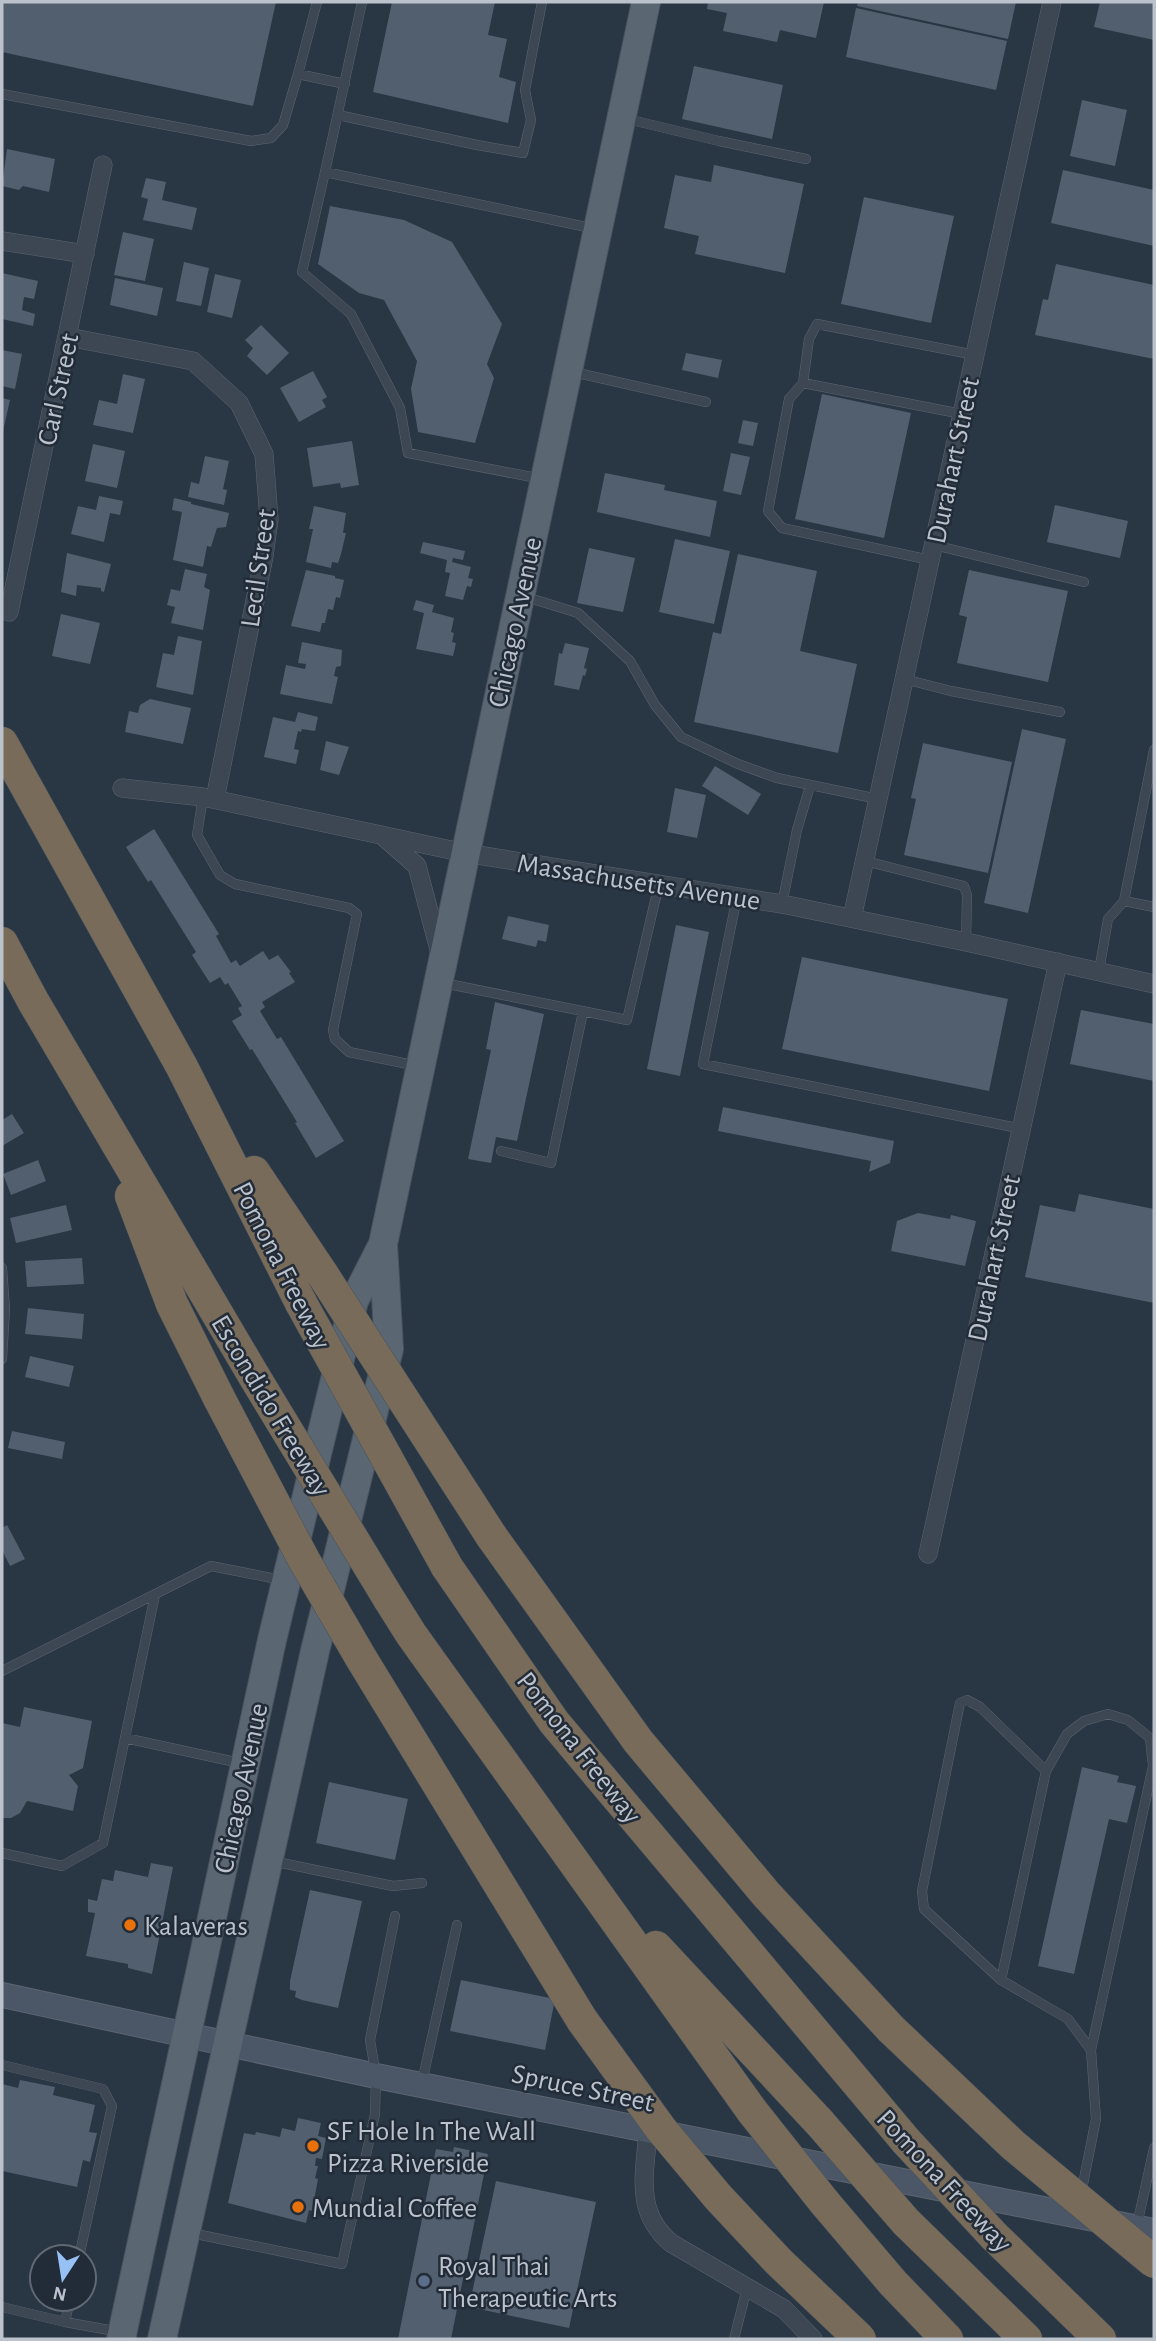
<svg xmlns="http://www.w3.org/2000/svg" width="1156" height="2341" font-family="'Alegreya Sans',sans-serif">
	<style>
		.building { fill: #525f6e }
		.lines { fill: none; stroke-linecap: round; stroke-linejoin: round }
		.lane-casing { stroke: #5c6570; stroke-width: 10 }
		.street-casing { stroke: #5c6570; stroke-width: 19 }
		.secondary-casing { stroke: #5c6570; stroke-width: 26 }
		.primary-casing { stroke: #4a535f; stroke-width: 30 }
		.highway-casing { stroke: #48525d; stroke-width: 33 }
		.lane { stroke: #3d4753; stroke-width: 9 }
		.street { stroke: #3d4753; stroke-width: 18 }
		.secondary { stroke: #4b5766; stroke-width: 24 }
		.primary { stroke: #5b6673; stroke-width: 28 }
		.highway { stroke: #786b5a; stroke-width: 32 }
		.highway-bridge-casing { stroke: #48525d; stroke-width: 33; stroke-linecap: butt }
		.highway-bridge { stroke: #786b5a; stroke-width: 32 }
		.food-dot { fill: #e8710a; stroke: #222c38; stroke-width: 2.5 }
		.service-dot { fill: #5c6f8a; stroke: #222c38; stroke-width: 2.5 }
		.labels { text-anchor: middle; stroke-width: 5; stroke-linejoin: round; paint-order: stroke }
		.street-label { font-size: 28px; fill: #bbc2cc; stroke: #222c38 }
		.poi-label { font-size: 28px; fill: #bbc2cc; stroke: #222c38; text-anchor: start }
	</style>
	<rect width="100%" height="100%" fill="#293643"/>
	<path class="building" d="M2 2H276L253 106 2 52Z
		M392 2H495L488 35 507 39 499 77 516 82 508 123 373 92Z
		M708 2H824L816 38 780 30 777 42 723 31 727 13 707 9Z
		M858 2H1016L1008 39 857 6Z
		M1100 2H1154V40L1094 27Z
		M856 8 1007 41 996 90 846 57Z
		M694 66 783 85 772 139 682 119Z
		M1082 100 1127 110 1115 166 1070 156Z
		M7 149 55 159 49 192 23 186 19 190 2 186Z
		M714 165 804 184 785 273 695 254 699 236 664 228 675 175 711 182Z
		M1063 170 1154 190V246L1051 223Z
		M146 178 166 182 162 200 197 208 192 230 143 220 148 199 141 197Z
		M864 197 954 216 931 323 841 304Z
		M330 206 404 220 452 242 502 324 487 364 494 378 475 443 418 432 411 389 417 361 384 300 359 293 318 264Z
		M123 232 154 239 145 281 114 275Z
		M184 262 209 268 201 306 176 301Z
		M1056 264 1154 285V359L1035 335 1043 299 1048 300Z
		M2 273 38 281 34 299 24 297 22 310 35 314 33 326 2 319Z
		M215 274 241 280 232 318 207 312Z
		M115 278 163 288 157 316 110 305Z
		M261 325 289 353 267 375 247 356 253 348 245 340Z
		M2 350 22 354 15 389 2 386Z
		M686 353 722 360 718 378 682 370Z
		M313 371 327 397 322 400 326 407 299 422 280 388Z
		M123 374 145 379 133 433 93 425 99 400 117 404Z
		M822 394 911 413 884 538 795 519Z
		M2 398 10 400 3 431H2Z
		M743 420 758 423 753 446 738 443Z
		M352 441 359 485 341 488 340 483 313 487 307 448Z
		M93 444 125 451 117 488 85 481Z
		M731 453 750 457 741 495 723 491Z
		M205 456 229 461 223 489 227 490 224 505 188 497 191 482 199 484Z
		M605 473 665 485 664 490 717 501 710 537 597 512Z
		M99 496 123 501 120 515 110 513 104 542 71 534 78 506 96 510Z
		M174 498 191 502V504L229 513 226 527 217 528 211 547 207 546 203 567 173 560 182 512 172 510Z
		M1055 505 1128 521 1120 558 1047 542Z
		M314 506 346 513 343 533H346L341 554 338 563 332 562 331 568 306 562 313 529H309Z
		M675 539 730 551 714 624 659 612Z
		M423 542 465 551 463 560 453 558 452 562 471 567 468 578 473 579 471 587 467 586 463 600 445 596 450 573 445 572 447 560 420 553Z
		M589 548 635 558 623 612 577 603Z
		M67 553 111 564 104 592 101 591V588L77 585 76 596 61 592Z
		M738 554 817 571 800 651 857 664 838 753 694 722 713 632 721 634Z
		M185 569 207 574 204 587 210 590 203 630 171 623 175 607 167 605 171 589 180 591Z
		M306 570 335 576V578L344 580 340 598 336 597 333 610 328 609 325 623H322L320 632 291 626Z
		M969 570 1068 591 1048 682 957 663 967 617 959 615Z
		M416 600 434 605 432 612 454 618 451 632 454 633 452 642 456 643 453 656 416 649 424 613 413 610Z
		M61 614 100 623 90 664 52 656Z
		M178 636 202 641 193 695 156 687 163 653 174 655Z
		M302 642 342 650 341 666 336 667 334 676 338 677 332 704 280 694 286 665 305 669 306 664 298 663Z
		M565 643 589 648 584 668 587 669 585 676 583 675 579 690 554 685 559 653 562 654Z
		M150 699 191 708 183 744 125 732 129 711 138 713 140 705Z
		M298 712 318 717 315 731 302 729 301 732 298 731 294 749 299 750 296 764 264 757 273 717 295 722Z
		M1022 729 1066 739 1028 913 984 903Z
		M326 741 349 747 339 775 320 770Z
		M923 743 1012 762 988 873 904 855 916 799 911 798Z
		M715 766 761 794 748 815 702 786Z
		M675 788 706 795 697 838 667 832Z
		M154 829 219 934 216 936 231 963 236 960 240 966 263 951 269 960 278 955 291 972 289 973 295 982 262 1002 265 1007 260 1011 277 1039 281 1037 344 1141 316 1158 295 1123 297 1122 252 1049 250 1050 232 1021 242 1015 238 1008 242 1006 228 983 225 985 220 977 210 983 192 955 196 952 151 880 148 882 126 847Z
		M508 916 549 925 546 942 538 940 536 947 502 939Z
		M676 925 709 932 680 1076 647 1069Z
		M802 957 1008 999 989 1091 782 1049Z
		M495 1002 544 1014 517 1141 496 1137 491 1163 468 1159 491 1050 486 1049Z
		M1081 1010 1154 1024V1081L1070 1064Z
		M723 1107 894 1141 890 1163 869 1172 871 1161 718 1131Z
		M12 1114 24 1133 2 1146V1120Z
		M38 1160 46 1181 11 1195 3 1174Z
		M1079 1194 1154 1209V1303L1025 1277 1040 1205 1075 1212Z
		M66 1205 72 1230 16 1243 10 1218Z
		M918 1213 950 1219 951 1215 976 1221 965 1266 891 1251 897 1221Z
		M82 1258 84 1284 27 1287 25 1261Z
		M28 1308 84 1314 82 1339 25 1334Z
		M30 1356 74 1366 69 1387 25 1377Z
		M12 1431 65 1442 62 1459 8 1448Z
		M7 1525 25 1559 10 1566 2 1550V1528Z
		M24 1707 92 1721 83 1768 69 1775 78 1786 73 1811 27 1801 20 1813 11 1818H2V1723L20 1727Z
		M1082 1767 1119 1776 1117 1782 1136 1786 1127 1823 1109 1819 1074 1974 1038 1966Z
		M329 1782 408 1799 395 1860 316 1843Z
		M151 1863 173 1867 152 1974 128 1968V1964L86 1956 95 1913 88 1912V1899L97 1901 102 1879 113 1881 115 1870 148 1877Z
		M310 1890 362 1901 338 2008 302 2000 295 1997 296 1991 290 1990V1981Z
		M461 1980 555 1999 545 2050 450 2031Z
		M20 2080 55 2087 53 2095 95 2105 89 2132 97 2133 90 2162 83 2160 77 2187 2 2171V2084L18 2088Z
		M298 2118 321 2123 318 2136 326 2138 322 2159 316 2158 315 2166H318L315 2178 318 2179 312 2211 309 2210 306 2223 228 2203 244 2133 255 2135 256 2132 280 2137 282 2128 295 2131Z
		M454 2147 488 2154 451 2339H398L436 2149 453 2152Z
		M496 2181 596 2202 569 2328 469 2307Z"/>
	<g class="lines">
		<defs>
			<path id="lane" d="M362 2 325 172 596 229
				M298 74 317 2
				M2 94 251 141 271 138 283 125 298 74 345 84
				M338 115 477 145 523 153 531 120 525 90 542 2
				M623 118 719 141 806 159
				M325 172 302 272 351 314 400 408 408 453 542 479
				M573 372 706 402
				M803 383 809 339 817 324 975 355
				M934 545 1084 582
				M930 560 782 528 768 511 789 399 803 383 962 414
				M523 596 578 613 630 661 655 705 681 737 738 764 777 778 878 799
				M904 679 951 691 1060 712
				M203 797 197 835 220 875 235 884 349 908 357 914 333 1030 335 1039 349 1052 418 1066
				M865 861 964 886 967 895 966 942
				M737 897 703 1064 1022 1129
				M1124 901 1154 907
				M782 904 797 830 810 786
				M1099 971 1108 919 1124 901 1154 750
				M443 983 627 1020 659 884
				M501 1151 551 1163 583 1012
				M2 1268 5 1309 2 1359
				M2 1671 211 1566 282 1580
				M125 1738 155 1595
				M1046 1771 1067 1734 1084 1721 1108 1714 1128 1720 1150 1738 1153 1766 1091 2050
				M2 1853 62 1866 103 1843 125 1738 240 1763
				M272 1861 393 1886 422 1883
				M1001 1980 1046 1771 980 1707 967 1700 960 1703 922 1891 924 1909 1001 1980 1068 2019 1091 2050 1096 2119 1081 2194
				M2 2065 103 2089 112 2106 79 2257
				M422 2082 457 1925
				M1137 2225 1154 2148
				M191 2233 342 2264 375 2114 376 2076 370 2040 395 1916
				M2 2307 65 2322 120 2332
				M65 2322 70 2299
				M734 2339 747 2288"/>
			<path id="street" d="M2 241 85 254
				M68 337 193 361 239 403 264 454 269 519 264 556 215 799
				M9 612 103 165
				M122 788 203 797 465 853 782 904 966 942 1154 984
				M384 837 417 866 440 953
				M852 918 1052 2
				M928 1554 1058 962
				M648 2131C645 2174 634 2212 671 2243L784 2309 813 2339"/>
			<path id="secondary" d="M2 1995 376 2076 1154 2231"/>
			<path id="primary" d="M121 2339 272 1640 354 1301 382 1246
				M162 2339 315 1651 389 1349 383 1244 646 2"/>
			<path id="highway" d="M2 743 182 1067 301 1303
				M2 943 33 1001 254 1376
				M254 1172 323 1275
				M131 1196 172 1304 219 1398
				M492 1537 638 1741 766 1894 891 2029
				M447 1567 554 1722 906 2141
				M389 1599 411 1634 752 2111
				M656 1947 820 2123
				M825 2203 893 2283 947 2339
				M906 2222 1026 2339
				M994 2236 1100 2339"/>
		</defs>
		<use href="#lane" class="lane-casing"/>
		<use href="#street" class="street-casing"/>
		<use href="#secondary" class="secondary-casing"/>
		<use href="#primary" class="primary-casing"/>
		<use href="#highway" class="highway-casing"/>
		<use href="#lane" class="lane"/>
		<use href="#street" class="street"/>
		<use href="#secondary" class="secondary"/>
		<use href="#primary" class="primary"/>
		<use href="#highway" class="highway"/>
		<defs>
			<path id="highway-bridge" d="M323 1275 492 1537
				M301 1303 447 1567
				M254 1376 389 1599
				M219 1398 304 1560 361 1658 582 2020 661 2129 718 2197 779 2262 860 2339
				M891 2029 1013 2145 1154 2262
				M752 2111 825 2203
				M820 2123 906 2222
				M906 2141 994 2236"/>
		</defs>
		<use href="#highway-bridge" class="highway-bridge-casing"/>
		<use href="#highway-bridge" class="highway-bridge"/>
	</g>
	<g class="food-dot">
		<circle cx="130" cy="1925" r="7"/>
		<circle cx="313" cy="2146" r="7"/>
		<circle cx="298" cy="2207" r="7"/>
	</g>
	<circle class="service-dot" cx="424" cy="2281" r="7"/>
	<g class="labels">
		<g class="street-label">
			<text transform="translate(57 389) rotate(-78)" y="10">Carl Street</text>
			<text transform="translate(952 460) rotate(-78)" y="10">Durahart Street</text>
			<text transform="translate(257 568) rotate(-82)" y="10">Lecil Street</text>
			<text transform="translate(514 622) rotate(-78)" y="10">Chicago Avenue</text>
			<text transform="translate(639 881) rotate(9)" y="10">Massachusetts Avenue</text>
			<text transform="translate(993 1258) rotate(-78)" y="10">Durahart Street</text>
			<text transform="translate(283 1265) rotate(63)" y="10">Pomona Freeway</text>
			<text transform="translate(272 1405) rotate(59)" y="10">Escondido Freeway</text>
			<text transform="translate(580 1747) rotate(52)" y="10">Pomona Freeway</text>
			<text transform="translate(240 1788) rotate(-78)" y="10">Chicago Avenue</text>
			<text transform="translate(583 2087) rotate(12)" y="10">Spruce Street</text>
			<text transform="translate(945 2180) rotate(47)" y="10">Pomona Freeway</text>
		</g>
		<g class="poi-label">
			<text x="144" y="1935">Kalaveras</text>
			<text x="327" y="2140">SF Hole In The Wall<tspan x="327" dy="32">Pizza Riverside</tspan></text>
			<text x="312" y="2217">Mundial Coffee</text>
			<text x="438" y="2275">Royal Thai<tspan x="438" dy="32">Therapeutic Arts</tspan></text>
		</g>
	</g>
	<rect width="1156" height="2341" fill="none" stroke="#bbc2cc" stroke-width="7"/>
	<g transform="translate(63 2278) rotate(192)"><circle r="33" fill="#222c38" stroke="#5f6873" stroke-width="2"/>
	<path d="M0-5L12 26L0 18L-12 26Z" fill="#97c1f5"/>
	<text y="-10" font-size="19" font-weight="bold" text-anchor="middle" fill="#bbc2cc">N</text>
	</g>
</svg>
